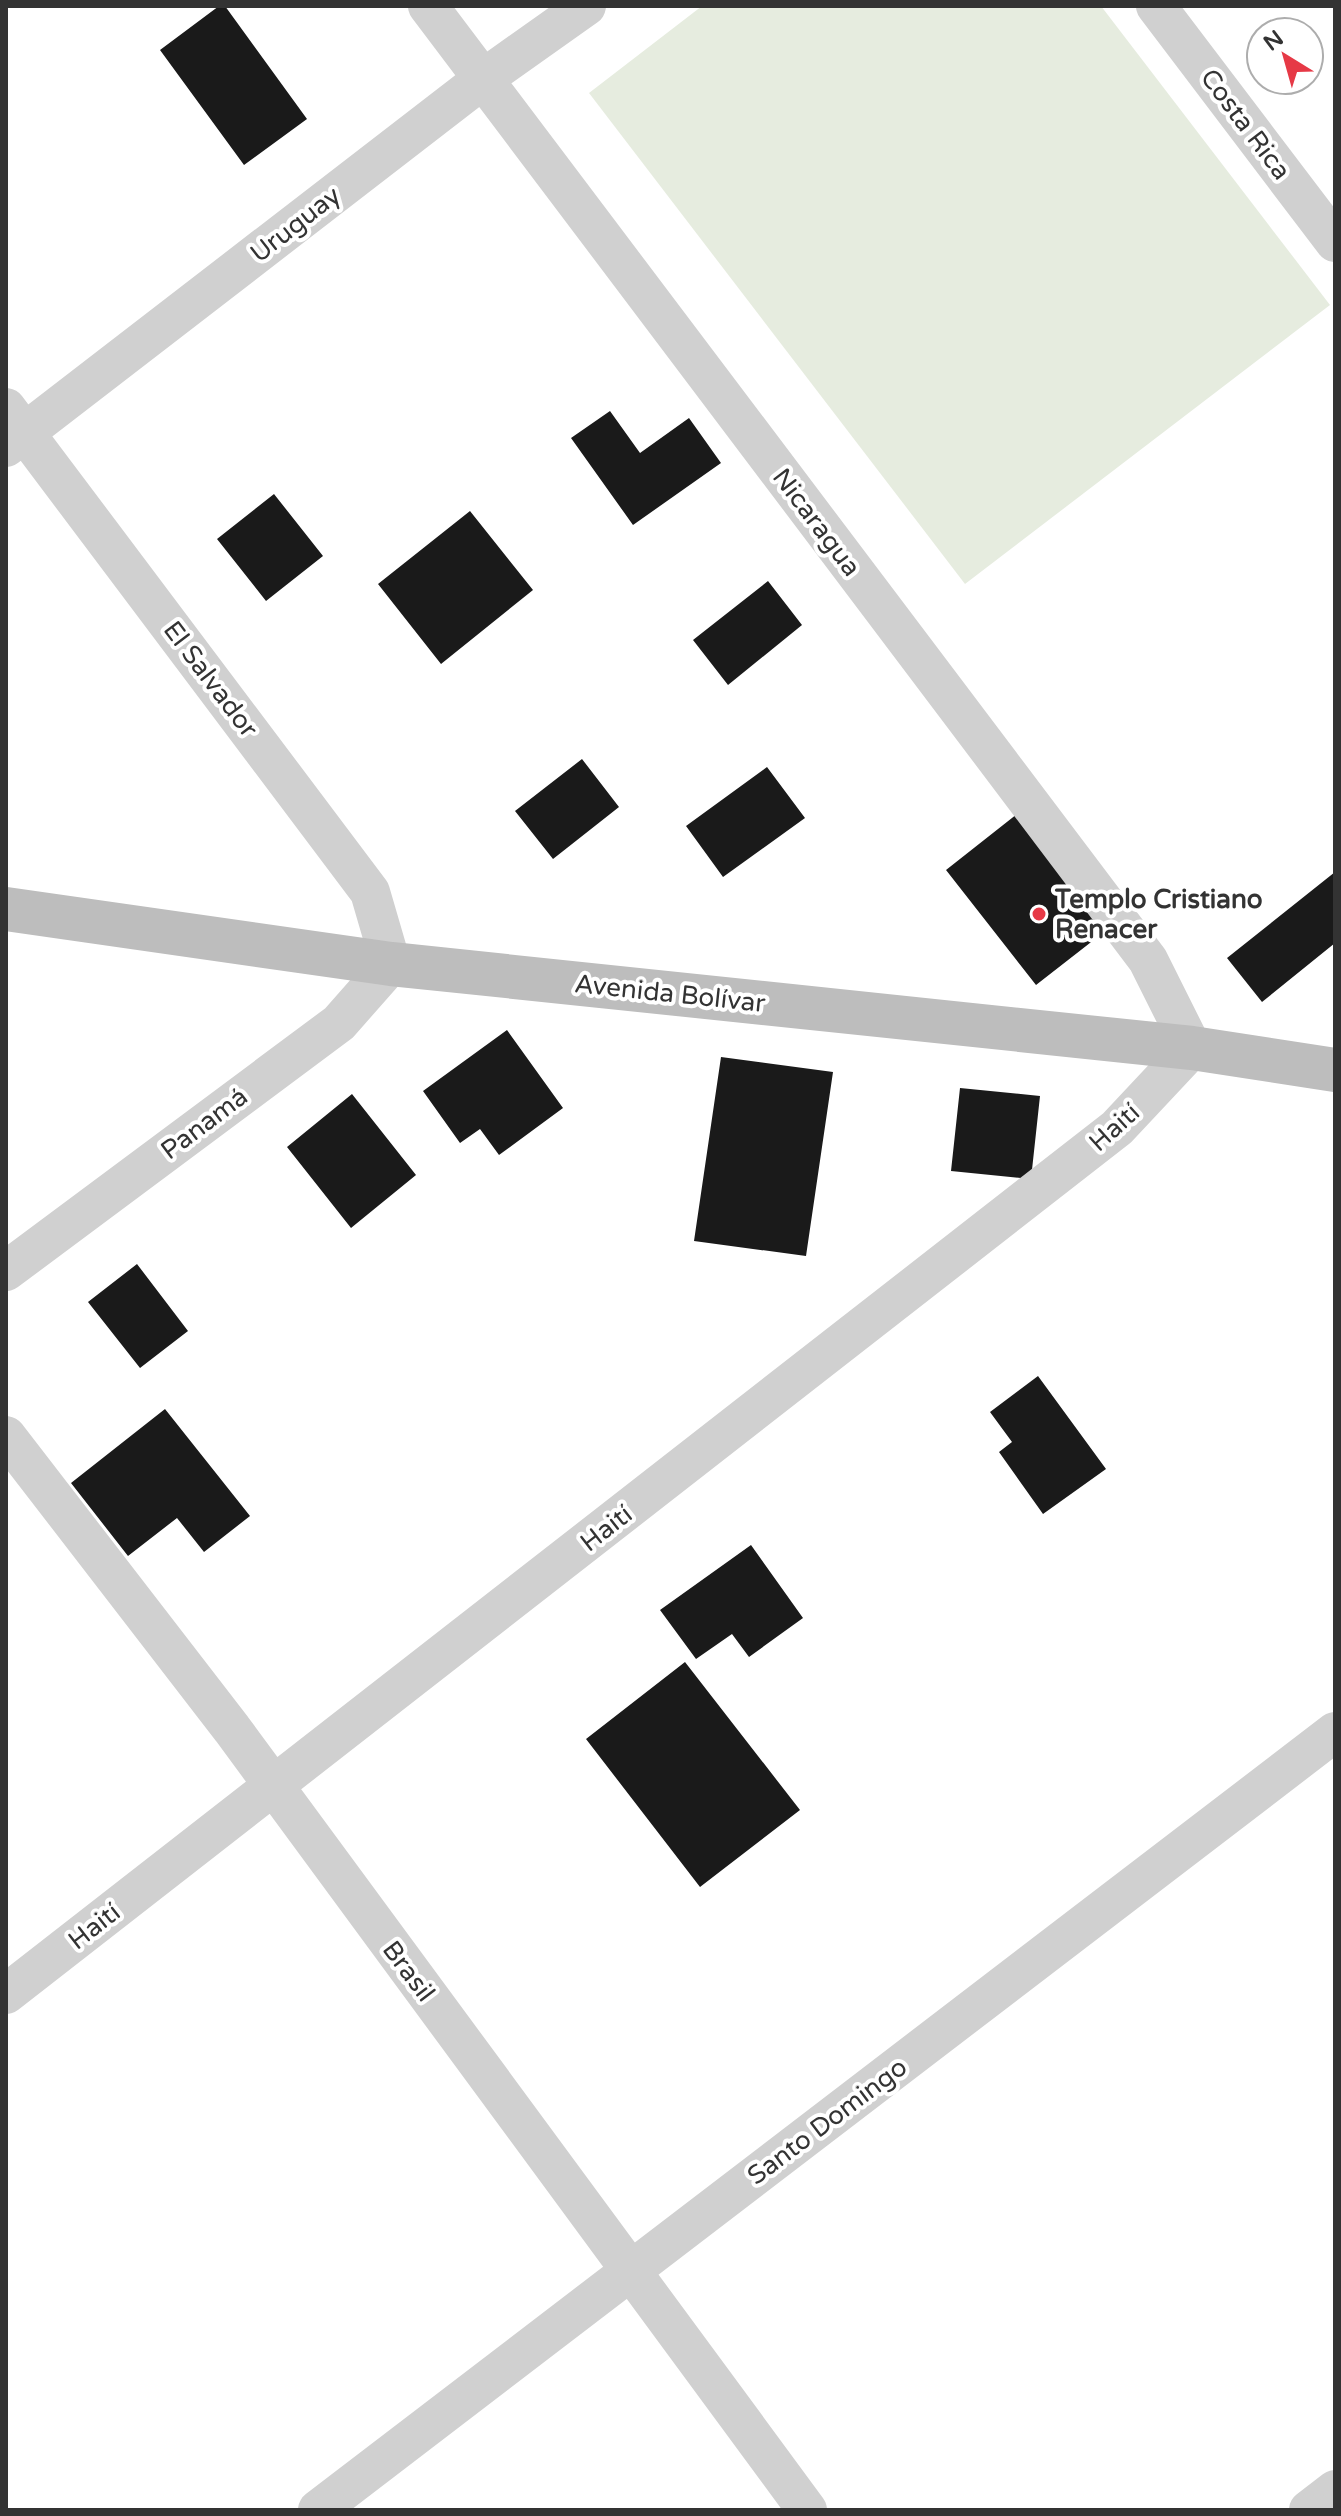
<svg xmlns="http://www.w3.org/2000/svg" width="1341" height="2516" font-family="'Varela Round',sans-serif">
	<style>
		.green { fill: #e6ecdf }
		.building { fill: #1a1a1a }
		.lines { fill: none; stroke-linecap: round; stroke-linejoin: round }
		.minor { stroke: #d0d0d0; stroke-width: 40 }
		.secondary { stroke: #bdbdbd; stroke-width: 44 }
		.poi-dot { fill: #e63946; stroke: #fff; stroke-width: 3 }
		.labels { text-anchor: middle; stroke-width: 8; stroke-linejoin: round; paint-order: stroke }
		.street-label { font-size: 26px; fill: #333; stroke: #fff }
		.poi-label { font-size: 26px; font-weight: bold; fill: #333; stroke: #fff; text-anchor: start }
	</style>
	<rect width="100%" height="100%" fill="#fff"/>
	<path class="green" d="M702 6H1101L1330 305 965 584 589 93Z"/>
	<path class="building" d="M219 6H225L307 119 244 165 160 50Z
		M610 411 640 453 689 418 721 463 633 525 571 438Z
		M274 494 323 556 266 601 217 539Z
		M470 511 533 590 441 664 378 584Z
		M768 581 802 625 728 685 693 640Z
		M582 759 619 807 553 859 515 811Z
		M767 767 805 818 723 877 686 826Z
		M1022 810 1113 925 1036 985 946 870Z
		M1335 872V943L1262 1002 1227 958Z
		M507 1030 563 1108 499 1155 480 1129 460 1143 423 1091Z
		M721 1057 833 1072 806 1256 694 1241Z
		M960 1088 1040 1096 1031 1179 951 1171Z
		M352 1094 416 1175 351 1228 287 1147Z
		M137 1264 188 1331 140 1368 88 1302Z
		M1038 1376 1106 1469 1043 1514 999 1452 1012 1442 990 1412Z
		M165 1409 250 1516 204 1552 177 1518 128 1556 71 1483Z
		M751 1545 803 1618 749 1657 732 1634 696 1659 660 1610Z
		M685 1662 800 1810 700 1887 586 1739Z"/>
	<g class="lines">
		<path class="minor" d="M1156 6 1335 242
			M6 408 370 892 391 964 339 1023 6 1271
			M6 447 483 79 586 6
			M6 1436 232 1729 807 2510
			M6 1994 1117 1128 1192 1048 1148 960 428 6
			M318 2510 1335 1732
			M1309 2510 1335 2490"/>
		<path class="secondary" d="M6 909 391 964 1192 1048 1335 1070"/>
	</g>
	<circle class="poi-dot" cx="1039" cy="914" r="8"/>
	<g class="labels">
		<g class="street-label">
			<text transform="translate(1246 124) rotate(53)" y="9">Costa Rica</text>
			<text transform="translate(295 224) rotate(-38)" y="9">Uruguay</text>
			<text transform="translate(817 522) rotate(53)" y="9">Nicaragua</text>
			<text transform="translate(211 679) rotate(53)" y="9">El Salvador</text>
			<text transform="translate(670 993) rotate(6)" y="9">Avenida Bolívar</text>
			<text transform="translate(204 1123) rotate(-37)" y="9">Panamá</text>
			<text transform="translate(1114 1127) rotate(-42)" y="9">Haití</text>
			<text transform="translate(606 1528) rotate(-38)" y="9">Haití</text>
			<text transform="translate(94 1926) rotate(-38)" y="9">Haití</text>
			<text transform="translate(409 1971) rotate(53)" y="9">Brasil</text>
			<text transform="translate(827 2121) rotate(-37)" y="9">Santo Domingo</text>
		</g>
		<g class="poi-label">
			<text x="1055" y="908">Templo Cristiano<tspan x="1055" dy="30">Renacer</tspan></text>
		</g>
	</g>
	<rect width="1341" height="2516" fill="none" stroke="#333333" stroke-width="16"/>
	<g transform="translate(1285 56) rotate(323)"><circle r="38" fill="#ffffff" stroke="#adadad" stroke-width="2"/>
	<path d="M0-6L14 30L0 20L-14 30Z" fill="#e63946"/>
	<text y="-12" font-size="22" font-weight="bold" text-anchor="middle" fill="#333333">N</text>
	</g>
</svg>
